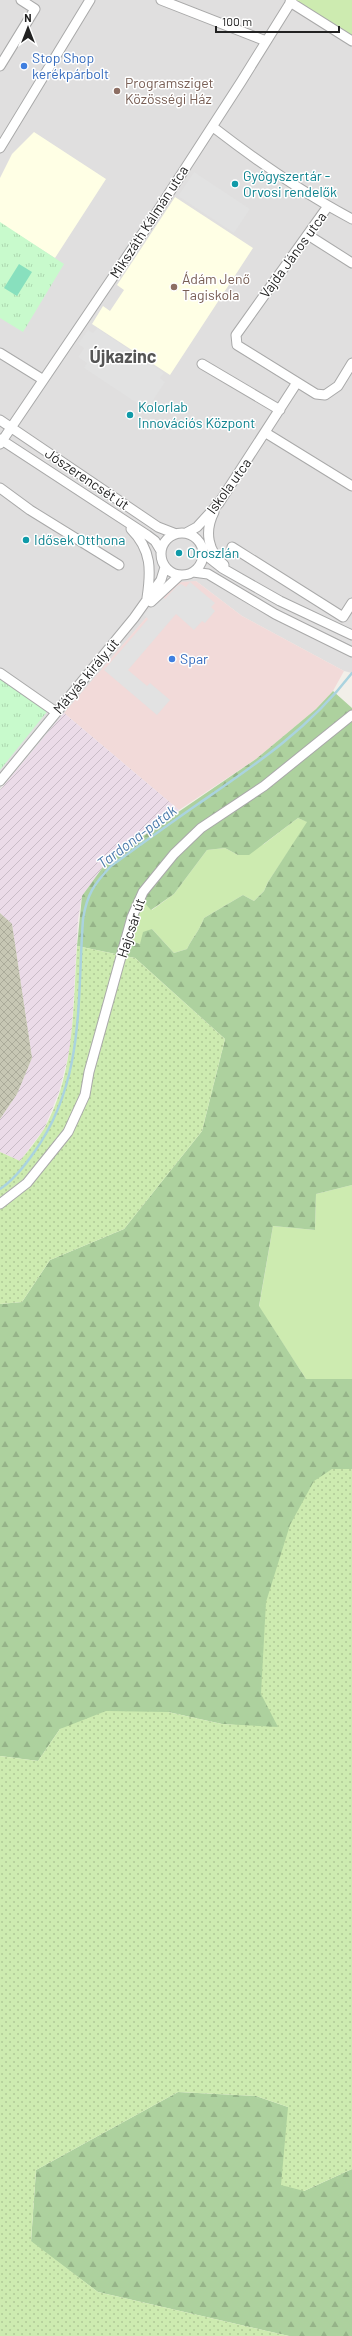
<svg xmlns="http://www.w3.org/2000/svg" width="352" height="2336" font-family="Barlow,sans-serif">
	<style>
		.residential { fill: #e0dfdf }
		.commercial { fill: #f2dad9 }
		.industrial { fill: url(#industrial-furrows) }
		.education { fill: #ffffe5 }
		.construction { fill: url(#construction-cross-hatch) }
		.grass { fill: #cdebb0 }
		.forest { fill: url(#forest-firs); fill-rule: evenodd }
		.park { fill: url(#park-tufts) }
		.garden { fill: url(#garden-dots) }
		.pitch { fill: #88e0be }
		.parking { fill: #e2e2e2 }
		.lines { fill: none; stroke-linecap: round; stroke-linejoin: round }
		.stream { stroke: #aad3df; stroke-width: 2.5 }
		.street-casing { stroke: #a9a9a9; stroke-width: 11 }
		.street { stroke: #fff; stroke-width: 9 }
		.shop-dot { fill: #3f7fe0; stroke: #fff; stroke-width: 1.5 }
		.education-dot { fill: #8d6e63; stroke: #fff; stroke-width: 1.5 }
		.culture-dot { fill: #0f9aa8; stroke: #fff; stroke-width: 1.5 }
		.labels { text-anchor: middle; stroke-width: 3; stroke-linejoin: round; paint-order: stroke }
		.shop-label { font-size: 14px; fill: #366cbe; stroke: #fff; text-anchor: start }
		.education-label { font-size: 14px; fill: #785e54; stroke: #fff; text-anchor: start }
		.culture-label { font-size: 14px; fill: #0d838f; stroke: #fff; text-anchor: start }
		.street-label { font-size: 14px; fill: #222; stroke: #fff }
		.water-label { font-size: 15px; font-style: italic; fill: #4a7aab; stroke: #fff }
		.district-label { font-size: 18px; font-weight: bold; fill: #555; stroke: #fff }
	</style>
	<defs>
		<pattern id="industrial-furrows" width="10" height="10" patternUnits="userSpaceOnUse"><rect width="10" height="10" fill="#ebdbe8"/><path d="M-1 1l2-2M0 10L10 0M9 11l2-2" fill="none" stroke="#c9bcc7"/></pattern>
		<pattern id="construction-cross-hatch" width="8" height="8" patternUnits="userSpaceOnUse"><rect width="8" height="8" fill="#c7c7b4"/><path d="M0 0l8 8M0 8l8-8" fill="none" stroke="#abab9a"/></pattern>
		<pattern id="forest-firs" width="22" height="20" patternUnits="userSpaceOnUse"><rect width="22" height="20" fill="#add19e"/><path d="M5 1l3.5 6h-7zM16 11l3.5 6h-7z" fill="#95b388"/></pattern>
		<pattern id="park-tufts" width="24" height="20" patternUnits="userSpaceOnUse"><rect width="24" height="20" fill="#c8facc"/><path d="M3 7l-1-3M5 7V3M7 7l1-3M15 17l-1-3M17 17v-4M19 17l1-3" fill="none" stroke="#acd6af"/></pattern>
		<pattern id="garden-dots" width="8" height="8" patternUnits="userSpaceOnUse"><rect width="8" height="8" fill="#cdebb0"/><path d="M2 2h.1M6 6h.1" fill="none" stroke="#b0c997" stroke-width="1.8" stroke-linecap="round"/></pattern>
	</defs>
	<rect width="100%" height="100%" fill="#f2efe9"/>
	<path class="residential" d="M0 0H297L352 36V673L344 671 242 616 196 581 169 591 0 789Z"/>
	<path class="commercial" d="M196 581 242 616 344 671 333 691 316 709 256 759 179 810 64 713 169 591 181 582Z"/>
	<path class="industrial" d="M64 713 179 810 108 860 82 896 78 919 71 1045 59 1092 44 1129 20 1161 0 1152V1119L17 1094 32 1058 12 924 0 913V790Z"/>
	<path class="education" d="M34 132 106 179 55 258 0 223V178L12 154Z
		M175 197 253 248 170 375 92 324 103 306 110 311 124 290 117 285Z"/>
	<path class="construction" d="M0 913 12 924 32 1058 17 1094 0 1119Z"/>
	<path class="grass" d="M352 0V36L297 1V0Z
		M298 818 308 822 268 882 264 891 254 901 243 895 204 918C200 930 192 938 187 949L174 953 152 929 140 944 124 939 139 897 152 910 174 894 207 850 225 848 238 855 264 844Z
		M352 1185V1379H306L259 1307 273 1226 315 1230 316 1194Z"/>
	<path class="forest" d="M333 691 352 708V1185L316 1194 315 1230 273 1226 259 1306 306 1379H352V1469H332L278 1728 222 1724 168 1712 60 1729 38 1761 0 1756V1304L22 1302 50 1260 124 1229 202 1131 225 1039 135 958 77 946 82 896 108 860 256 759 316 709ZM298 818 307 822 268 882 264 891 254 901 243 895 204 918C200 930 192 938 187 949L174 953 152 929 143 932 140 944 124 939 139 897 151 910 174 894 207 850 225 848 238 855H249Z
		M178 2092 256 2096 288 2107 304 2191 352 2169V2336H289L98 2292 31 2242 36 2170Z"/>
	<path class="park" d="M0 222 64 264 23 332 0 318Z
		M0 673 50 708 0 770Z"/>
	<path class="garden" d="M77 946 135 958 225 1039 202 1131 124 1229 50 1260 22 1302 0 1304V1152L20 1161C28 1151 37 1140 44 1129 75 1074 73 1007 77 946Z
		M332 1469H352V2169L304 2191 281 2185 288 2107 256 2096 178 2092 36 2170 31 2241 98 2292 289 2336H0V1756L38 1761 60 1729 106 1711 168 1712 222 1724 278 1727 261 1694 266 1602 290 1525 314 1481Z"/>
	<path class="pitch" d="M19 264 32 272 17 296 4 288Z"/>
	<path class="parking" d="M194 172 250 209 234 233 178 196Z
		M97 328 164 373 160 378 165 382 150 405 146 402 143 407 84 368 87 363 78 357 84 348 78 344 88 330 93 333Z
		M190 582 215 603 211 607 215 611 205 623 202 621 194 630 176 614 128 670 147 686 150 683 170 700 157 715 104 670 148 619 144 615 160 595 165 599 177 586 181 584 186 587Z"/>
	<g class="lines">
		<path class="stream" d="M0 1189C14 1180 26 1164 35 1151 85 1080 77 1001 83 919 87 894 94 884 111 866 140 845 169 824 198 804 255 765 309 729 352 673"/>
		<defs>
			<path id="street" d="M161 0 266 41
				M290 2 352 41
				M0 66 35 9 21 0
				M213 127C257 161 303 193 352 219
				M0 148 90 0
				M328 206 236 335 237 345 316 394 325 395 338 386 352 363
				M308 235 352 263
				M0 353 42 379
				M202 364 280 410
				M0 420 158 527 176 534
				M266 433 352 486
				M0 439 147 535 155 541 161 551
				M0 444 153 218 241 82 292 0
				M0 488 30 510 119 565
				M214 512C204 532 208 551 224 565
				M131 529C152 550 151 571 147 598
				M161 554a21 21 0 1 1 42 0a21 21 0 1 1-42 0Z
				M186 533 197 527 219 503 296 384
				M232 547 343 617 352 603
				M203 553 222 568 280 601 352 635
				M193 572 208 574 275 614 352 652
				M151 602 179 576
				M0 673 56 712
				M0 781 134 618 161 580 165 567
				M0 1204 27 1183 68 1132 85 1095 89 1072 132 917 143 892 174 854 201 828 264 786 352 715"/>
		</defs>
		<use href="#street" class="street-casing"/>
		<use href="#street" class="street"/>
	</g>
	<g class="shop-dot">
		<circle cx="24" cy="66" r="4"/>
		<circle cx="172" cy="659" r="4"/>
	</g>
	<g class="education-dot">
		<circle cx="117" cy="91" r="4"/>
		<circle cx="174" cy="287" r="4"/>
	</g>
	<g class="culture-dot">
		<circle cx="235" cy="184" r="4"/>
		<circle cx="130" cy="415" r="4"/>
		<circle cx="26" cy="540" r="4"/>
		<circle cx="179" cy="553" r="4"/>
	</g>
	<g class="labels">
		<g class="shop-label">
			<text x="32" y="63">Stop Shop<tspan x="32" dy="16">kerékpárbolt</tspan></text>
			<text x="180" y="664">Spar</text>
		</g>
		<g class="education-label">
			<text x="125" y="88">Programsziget<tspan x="125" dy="16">Közösségi Ház</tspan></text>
			<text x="182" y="284">Ádám Jenő<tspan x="182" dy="16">Tagiskola</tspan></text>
		</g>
		<g class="culture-label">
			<text x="243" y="181">Gyógyszertár -<tspan x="243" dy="16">Orvosi rendelők</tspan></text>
			<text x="138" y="412">Kolorlab<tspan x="138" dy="16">Innovációs Központ</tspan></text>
			<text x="34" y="545">Idősek Otthona</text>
			<text x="187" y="558">Oroszlán</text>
		</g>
		<g class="street-label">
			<text transform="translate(149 222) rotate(-57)" y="5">Mikszáth Kálmán utca</text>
			<text transform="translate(293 255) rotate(-54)" y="5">Vajda János utca</text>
			<text transform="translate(87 479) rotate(34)" y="5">Jószerencsét út</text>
			<text transform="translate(229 486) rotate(-54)" y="5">Iskola utca</text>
			<text transform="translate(86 676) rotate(-50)" y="5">Mátyás király út</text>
			<text transform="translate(131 928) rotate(-72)" y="5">Hajcsár út</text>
		</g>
		<g class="water-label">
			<text transform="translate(137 837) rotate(-37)" y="5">Tardona-patak</text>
		</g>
		<g class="district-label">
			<text x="123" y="363">Újkazinc</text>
		</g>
	</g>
	<g transform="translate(28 28)" stroke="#ffffff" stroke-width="3" paint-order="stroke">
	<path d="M0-3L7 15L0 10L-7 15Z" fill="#222222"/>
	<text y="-6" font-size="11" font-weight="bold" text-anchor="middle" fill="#222222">N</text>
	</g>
	<path d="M216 26v6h123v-6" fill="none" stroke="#222222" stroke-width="2"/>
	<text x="222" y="26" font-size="12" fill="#222222" stroke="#ffffff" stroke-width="3" paint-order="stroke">100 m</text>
</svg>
